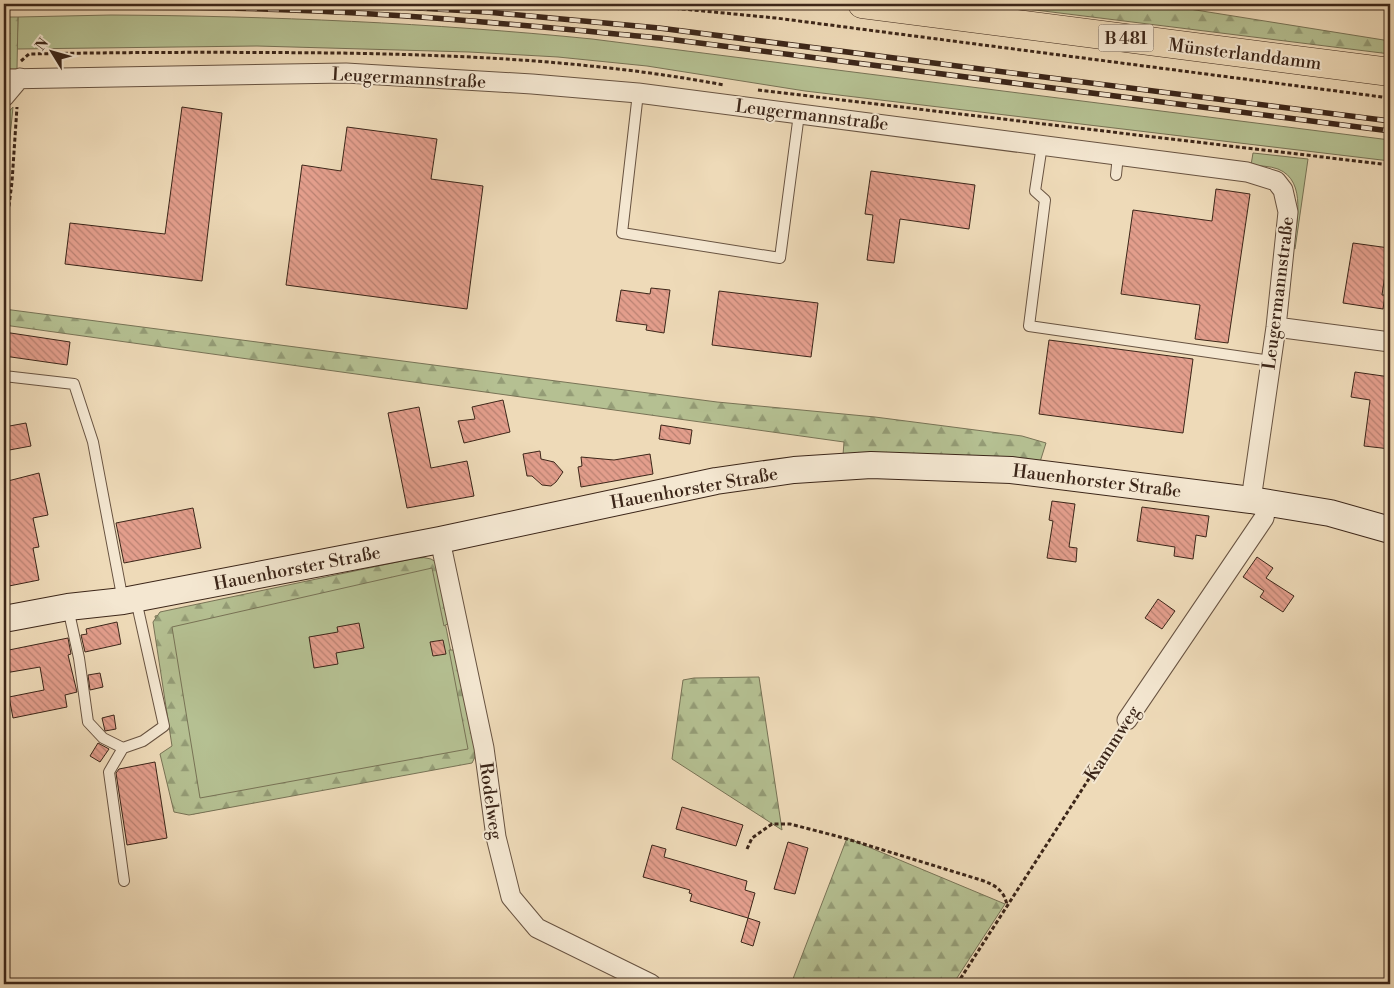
<svg xmlns="http://www.w3.org/2000/svg" width="1394" height="988" font-family="'Libre Bodoni',serif">
	<style>
		.grass { fill: #b5c092; stroke: #787356 }
		.forest { fill: url(#forest-firs); stroke: #787356 }
		.building { fill: url(#building-back-hatch); stroke: #3c2619 }
		.lines { fill: none; stroke-linecap: round; stroke-linejoin: round }
		.lane-casing { stroke: #685341; stroke-width: 12 }
		.street-casing { stroke: #685341; stroke-width: 21 }
		.secondary-casing { stroke: #3c2619; stroke-width: 28 }
		.primary-casing { stroke: #3c2619; stroke-width: 29 }
		.path { stroke: #3c2619; stroke-width: 3; stroke-dasharray: 4 2.5; stroke-linecap: butt }
		.lane { stroke: #f4e7d1; stroke-width: 10 }
		.street { stroke: #f4e7d1; stroke-width: 19 }
		.secondary { stroke: #f4e7d1; stroke-width: 26 }
		.primary { stroke: #eedab8; stroke-width: 28 }
		.rail-casing { stroke: #3c2619; stroke-width: 5.5 }
		.rail { stroke: #f4e7d1; stroke-width: 4; stroke-dasharray: 11; stroke-linecap: butt }
		.labels { text-anchor: middle; stroke-width: 4; stroke-linejoin: round; paint-order: stroke }
		.shield { fill: #f4e7d1; stroke: #736050; stroke-width: 1 }
		.shield-label { font-size: 16px; font-weight: bold; fill: #3c2619 }
		.street-label { font-size: 18px; fill: #3c2619; stroke: #f4e7d1 }
	</style>
	<defs>
		<pattern id="forest-firs" width="22" height="20" patternUnits="userSpaceOnUse" patternTransform="scale(1.25)"><rect width="22" height="20" fill="#b5c092"/><path d="M5 1l3.5 6h-7zM16 11l3.5 6h-7z" fill="#949c76"/></pattern>
		<pattern id="building-back-hatch" width="6" height="6" patternUnits="userSpaceOnUse" patternTransform="scale(1.25)"><rect width="6" height="6" fill="#e39e8c"/><path d="M-1 5l2 2M0 0l6 6M5-1l2 2" fill="none" stroke="#b98172"/></pattern>
	</defs>
	<rect width="100%" height="100%" fill="#eedab8"/>
	<filter id="stains"><feTurbulence type="fractalNoise" baseFrequency=".004" numOctaves="4"/><feColorMatrix values="0 0 0 0 .2 0 0 0 0 .09 0 0 0 0 .02 0 0 0 .5 -.17"/></filter>
	<radialGradient id="worn" r=".72"><stop offset=".6" stop-color="#630" stop-opacity="0"/><stop offset="1" stop-color="#630" stop-opacity=".3"/></radialGradient>
	<path class="grass" d="M111 15C271 16 432 23 592 39L1390 140V161L805 91 647 66 558 57 469 52 257 46 17 49 18 17Z
		M13 107 4 198V117Z
		M1253 153 1308 159 1295 249 1293 248C1296 225 1308 181 1278 169 1270 166 1260 166 1251 165Z
		M433 562 472 758 193 814 155 616Z"/>
	<path class="forest" d="M987 4H1158L1390 41V54Z
		M4 17H18L17 69H4Z
		M4 309 717 402 875 417 1022 436 1046 443 1040 462 843 455 844 442 4 325Z
		M421 557 431 559 441 565 449 623 444 626 432 568 172 627 200 798 468 749 449 650H454L477 753 472 763 189 815 174 812 160 754 172 746 153 622 160 612Z
		M759 677 782 830 672 759 683 680 694 678Z
		M847 838 1005 904 953 984H791Z"/>
	<path class="building" d="M182 107 222 113 202 281 65 264 70 223 165 234Z
		M347 127 437 139 431 179 483 186 467 309 286 285 302 165 341 171Z
		M871 171 975 185 969 229 900 219 894 263 867 260 873 215 865 214Z
		M1216 189 1250 194 1228 343 1195 339 1200 305 1121 294 1133 210 1212 221Z
		M1353 243 1389 248 1382 295H1385L1383 309 1343 303Z
		M651 288 670 290 664 333 646 330 647 325 616 321 621 290 650 294Z
		M719 291 818 303 811 357 712 345Z
		M4 332 70 342 67 365 4 356Z
		M1049 340 1193 359 1183 433 1039 414Z
		M1355 372 1390 377 1388 402 1390 403V449L1364 446 1370 400 1351 397Z
		M503 400 510 432 464 443 458 421 475 419 472 407Z
		M419 407 431 468 467 461 474 496 407 508 388 413Z
		M26 423 31 446 4 451V427Z
		M661 425 692 430 690 444 659 439Z
		M540 451 541 459 554 462 563 472 556 482 551 486 542 485 532 476H527L523 454Z
		M650 454 653 474 581 487 578 467 582 466 581 457 614 460Z
		M39 473 48 515 33 518 39 547 33 548 39 580 4 587V482Z
		M1052 501 1075 504 1069 547 1077 548 1076 562 1047 558 1053 521 1049 520Z
		M1142 507 1209 516 1206 537 1196 535 1193 559 1174 556 1175 547 1137 541Z
		M193 508 201 548 124 563 116 523Z
		M1257 557 1273 568 1266 578 1294 596 1283 612 1260 597 1264 591 1243 577Z
		M1158 599 1175 611 1162 629 1145 618Z
		M117 622 121 644 85 652 81 635 87 634 86 629Z
		M359 623 364 648 336 653 338 664 314 668 309 637 338 632 337 627Z
		M68 638 71 654 68 655 77 692 65 695 67 707 13 718 9 697 44 690 40 667 5 673 4 651Z
		M443 640 446 654 433 656 430 642Z
		M100 673 103 687 90 690 88 675Z
		M114 715 116 729 105 731 102 718Z
		M98 743 109 749 100 762 90 756Z
		M155 762 167 838 127 845 116 773 119 769Z
		M682 807 743 825 736 846 676 829Z
		M788 842 808 848 795 894 774 889Z
		M652 845 666 849 664 857 747 881 745 890 755 893 748 918 690 901 692 894 689 893 690 890 643 877Z
		M748 918 760 922 753 946 741 942Z"/>
	<g class="lines">
		<defs>
			<path id="lane" d="M638 93 622 233 780 258 799 114
				M1042 145 1035 191 1045 200 1029 326 1271 361
				M1116 175 1118 155
				M4 376 74 384 93 442 123 601
				M68 608 79 658 88 722 103 738 123 748
				M124 881 109 772 123 748 143 741 164 726 136 600"/>
			<path id="street" d="M4 79 346 73 532 84 638 93 1247 172 1276 181 1283 190 1288 212 1276 327 1251 500
				M4 97 20 78
				M1276 327 1390 342
				M440 540 484 748 496 837 511 897 537 928 651 984
				M1127 720 1264 518 1267 503"/>
			<path id="secondary" d="M4 619 68 607 123 601 440 540 716 481 794 470 871 465 1011 470 1251 500 1330 513 1390 530"/>
			<path id="primary" d="M862 4 1390 72"/>
		</defs>
		<use href="#lane" class="lane-casing"/>
		<use href="#street" class="street-casing"/>
		<use href="#secondary" class="secondary-casing"/>
		<use href="#primary" class="primary-casing"/>
		<path class="path" d="M630 4 776 18 1390 98
			M21 61 29 54C131 52 234 52 336 53 467 55 596 61 724 85
			M758 90 1390 165
			M4 245 12 182 17 107
			M747 849 752 838 772 824H790L844 838 981 880C995 885 1004 890 1007 905
			M957 984 1119 732"/>
		<use href="#lane" class="lane"/>
		<use href="#street" class="street"/>
		<use href="#secondary" class="secondary"/>
		<use href="#primary" class="primary"/>
		<defs>
			<path id="rail" d="M350 4 487 12 659 28 1390 121
				M4 7C115 7 225 6 336 12 444 17 552 28 660 38L1390 131"/>
		</defs>
		<use href="#rail" class="rail-casing"/>
		<use href="#rail" class="rail"/>
	</g>
	<g class="labels">
		<rect class="shield" x="1098.5" y="24.5" width="55" height="27" rx="4"/>
		<g class="shield-label">
			<text x="1126" y="44">B 481</text>
		</g>
		<g class="street-label">
			<text transform="translate(1245 54) rotate(7)" y="6">Münsterlanddamm</text>
			<text transform="translate(409 78) rotate(3)" y="6">Leugermannstraße</text>
			<text transform="translate(812 115) rotate(7)" y="6">Leugermannstraße</text>
			<text transform="translate(1278 293) rotate(-83)" y="6">Leugermannstraße</text>
			<text transform="translate(1097 481) rotate(7)" y="6">Hauenhorster Straße</text>
			<text transform="translate(694 488) rotate(-10)" y="6">Hauenhorster Straße</text>
			<text transform="translate(297 568) rotate(-11)" y="6">Hauenhorster Straße</text>
			<text transform="translate(1112 743) rotate(-57)" y="6">Kammweg</text>
			<text transform="translate(491 801) rotate(82)" y="6">Rodelweg</text>
		</g>
	</g>
	<rect width="1394" height="988" fill="none" stroke="#eedab8" stroke-width="20"/>
	<rect x="5" y="5" width="1384" height="978" fill="none" stroke="#3c2619" stroke-width="2.5"/>
	<rect x="10" y="10" width="1374" height="968" fill="none" stroke="#3c2619"/>
	<g transform="translate(52 52) rotate(307)" stroke="#f4e7d1" stroke-width="4" paint-order="stroke">
	<path d="M0-4L9 19L0 12L-9 19Z" fill="#3c2619"/>
	<text y="-8" font-size="14" font-weight="bold" text-anchor="middle" fill="#3c2619">N</text>
	</g>
	<rect width="100%" height="100%" filter="url(#stains)"/>
	<rect width="100%" height="100%" fill="url(#worn)"/>
</svg>
